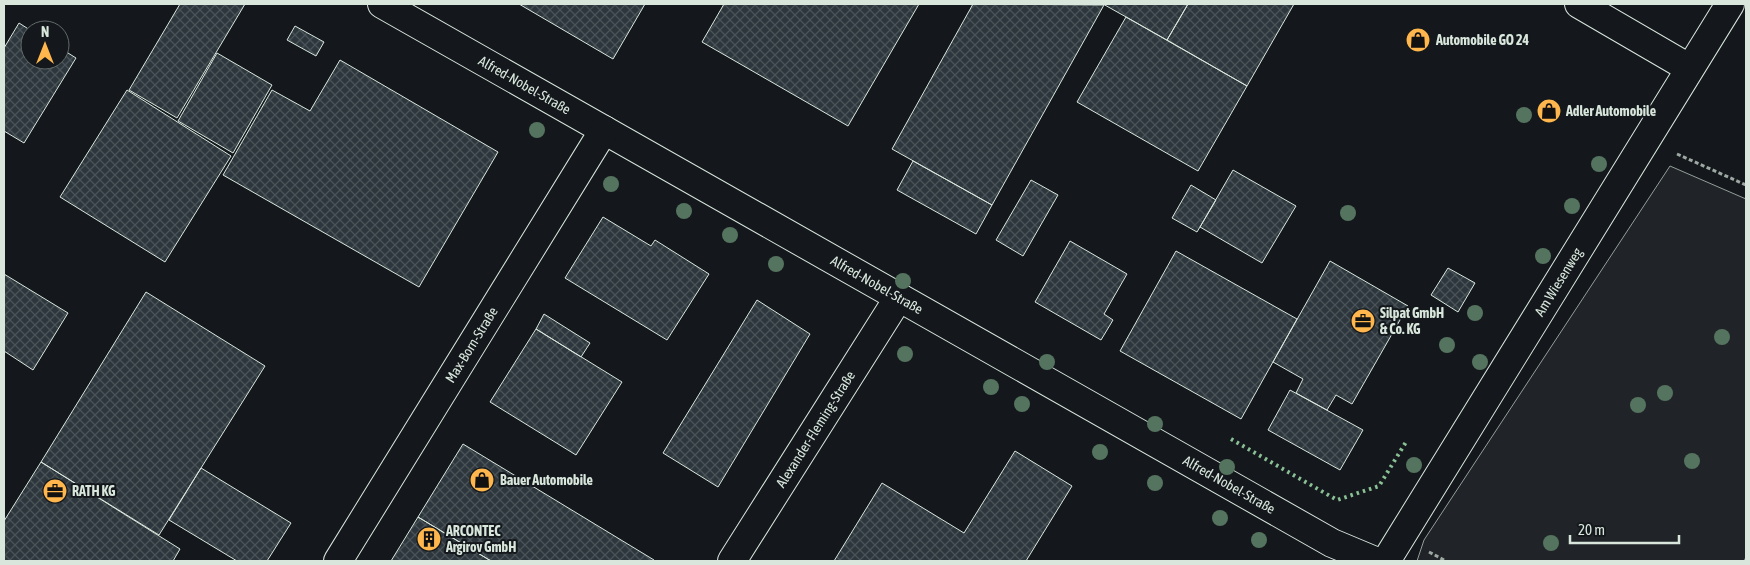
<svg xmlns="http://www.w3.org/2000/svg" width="1750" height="565" font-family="'Asap Condensed',sans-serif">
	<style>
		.green { fill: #202428; stroke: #939e99 }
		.building { fill: url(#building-cross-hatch); stroke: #d8e6dc }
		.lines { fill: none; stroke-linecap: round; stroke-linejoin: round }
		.street-casing { stroke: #d8e6dc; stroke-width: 30 }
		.path { stroke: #9da8a2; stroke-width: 3; stroke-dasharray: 4 2.5; stroke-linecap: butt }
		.street { stroke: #14181c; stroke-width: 28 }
		.hedge { stroke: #8ac095; stroke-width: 4; stroke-dasharray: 2.5 4; stroke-linecap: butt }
		.tree { fill: #55745f }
		.labels { text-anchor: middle; stroke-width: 4; stroke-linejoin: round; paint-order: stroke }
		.poi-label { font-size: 14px; font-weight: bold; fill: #d8e6dc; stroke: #14181c; text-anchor: start }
		.street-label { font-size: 14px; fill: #d8e6dc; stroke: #14181c }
	</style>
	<defs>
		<pattern id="building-cross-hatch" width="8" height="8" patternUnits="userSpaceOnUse" patternTransform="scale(1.25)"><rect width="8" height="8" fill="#2c363c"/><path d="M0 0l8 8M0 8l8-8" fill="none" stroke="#4a5358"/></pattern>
	</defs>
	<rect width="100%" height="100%" fill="#14181c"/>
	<path class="green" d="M1670 166 1746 199V557L1744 561H1417L1424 540Z"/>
	<path class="building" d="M180 4H245L177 118 129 90Z
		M519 4H645L613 59Z
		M724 4H919L848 126 702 42Z
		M973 4 1104 5 992 205 892 149Z
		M1103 4H1188L1167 40Z
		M1188 4H1294L1247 86 1167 40Z
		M1126 17 1247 86 1198 171 1077 102Z
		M19 23 30 30V60H60V48L76 58 24 143 4 131V48Z
		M295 26 324 42 316 56 287 40Z
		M217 53 272 85 233 153 178 121Z
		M340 60 498 152 419 287 223 175 272 90 310 111Z
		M127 90 231 156 165 262 60 197Z
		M913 161 992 205 976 234 897 190Z
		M1233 170 1296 206 1262 263 1200 227Z
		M1031 180 1058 195 1023 256 996 240Z
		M1191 185 1216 200 1197 232 1172 218Z
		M603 217 651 246 655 240 709 274 667 340 565 278Z
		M1070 241 1127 274 1104 314 1113 320 1101 340 1035 302Z
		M1176 251 1297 319 1241 419 1120 351Z
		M1330 261 1408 306 1352 404 1336 395 1327 410 1296 393 1303 379 1273 362Z
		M1448 268 1475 283 1458 312 1431 295Z
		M4 274 68 313 33 370 4 351Z
		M146 292 265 366 159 535 41 462Z
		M757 300 810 334 718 487 663 453Z
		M544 314 590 343 581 357 536 329Z
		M536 329 622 382 576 455 490 402Z
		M1290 390 1363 430 1340 470 1268 430Z
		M463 444 654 560 653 561H491L418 517Z
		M1015 451 1072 486 1026 561H834L882 483 964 533Z
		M41 462 180 549 173 561H4V521Z
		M201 468 291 523 267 561H237L169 520Z
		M418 517 491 561H391Z"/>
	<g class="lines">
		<defs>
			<g id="street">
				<path id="s1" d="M382 4 1332 543 1375 561"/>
				<path d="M1579 4 1689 68"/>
				<path id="s2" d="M338 561 604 130"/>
				<path id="s3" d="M732 561 899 297"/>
				<path id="s4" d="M1386 561 1730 4"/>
			</g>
		</defs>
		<use href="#street" class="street-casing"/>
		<path class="path" d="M1677 154 1746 185
			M1429 552 1446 561"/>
		<use href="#street" class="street"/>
		<path class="hedge" d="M1231 439 1337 500 1379 486 1406 442"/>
	</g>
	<g class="tree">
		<circle cx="1524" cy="115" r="8"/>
		<circle cx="537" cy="130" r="8"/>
		<circle cx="1599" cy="164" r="8"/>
		<circle cx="611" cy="184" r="8"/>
		<circle cx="1572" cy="206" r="8"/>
		<circle cx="684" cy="211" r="8"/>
		<circle cx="1348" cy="213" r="8"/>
		<circle cx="730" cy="235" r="8"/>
		<circle cx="1543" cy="256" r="8"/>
		<circle cx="776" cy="264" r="8"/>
		<circle cx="903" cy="281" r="8"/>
		<circle cx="1475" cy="313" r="8"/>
		<circle cx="1722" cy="337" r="8"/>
		<circle cx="1447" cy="345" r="8"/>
		<circle cx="905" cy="354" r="8"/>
		<circle cx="1047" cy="362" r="8"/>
		<circle cx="1480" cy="362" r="8"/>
		<circle cx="991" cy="387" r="8"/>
		<circle cx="1665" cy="393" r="8"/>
		<circle cx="1022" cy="404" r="8"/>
		<circle cx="1638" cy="405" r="8"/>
		<circle cx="1155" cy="424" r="8"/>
		<circle cx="1100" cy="452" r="8"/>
		<circle cx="1692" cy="461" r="8"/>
		<circle cx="1414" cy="465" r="8"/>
		<circle cx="1227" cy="467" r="8"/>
		<circle cx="1155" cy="483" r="8"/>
		<circle cx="1220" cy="518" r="8"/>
		<circle cx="1259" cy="540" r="8"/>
		<circle cx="1551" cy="543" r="8"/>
	</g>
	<defs>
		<symbol id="shop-disc" viewBox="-11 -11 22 22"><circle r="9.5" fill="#ffb74d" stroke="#14181c"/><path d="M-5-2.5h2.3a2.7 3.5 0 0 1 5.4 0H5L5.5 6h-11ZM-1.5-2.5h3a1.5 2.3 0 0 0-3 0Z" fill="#111"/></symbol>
		<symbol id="office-disc" viewBox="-11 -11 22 22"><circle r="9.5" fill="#ffb74d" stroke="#14181c"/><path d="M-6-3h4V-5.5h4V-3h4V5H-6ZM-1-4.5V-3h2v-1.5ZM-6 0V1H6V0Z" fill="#111"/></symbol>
		<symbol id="building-disc" viewBox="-11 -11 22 22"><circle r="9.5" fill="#ffb74d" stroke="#14181c"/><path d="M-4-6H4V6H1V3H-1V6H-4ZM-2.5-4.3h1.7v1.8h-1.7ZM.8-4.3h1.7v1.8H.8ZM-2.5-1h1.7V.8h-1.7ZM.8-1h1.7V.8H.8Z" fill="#111"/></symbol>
	</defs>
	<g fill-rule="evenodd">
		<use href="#shop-disc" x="1404" y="26" width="28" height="28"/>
		<use href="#shop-disc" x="1535" y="97" width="28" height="28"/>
		<use href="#office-disc" x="1349" y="307" width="28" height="28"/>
		<use href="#shop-disc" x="468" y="466" width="28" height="28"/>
		<use href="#office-disc" x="41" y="477" width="28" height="28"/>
		<use href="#building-disc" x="415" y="525" width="28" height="28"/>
	</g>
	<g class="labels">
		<g class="poi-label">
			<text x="1436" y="45">Automobile GO 24</text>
			<text x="1566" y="116">Adler Automobile</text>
			<text x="1380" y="318">Silpat GmbH<tspan x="1380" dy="16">&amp; Co. KG</tspan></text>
			<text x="500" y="485">Bauer Automobile</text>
			<text x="72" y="496">RATH KG</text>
			<text x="446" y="536">ARCONTEC<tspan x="446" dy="16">Argirov GmbH</tspan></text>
		</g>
		<g class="street-label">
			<text dy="5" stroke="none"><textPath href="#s1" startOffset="164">Alfred-Nobel-Straße</textPath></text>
			<text dy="5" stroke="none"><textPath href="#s4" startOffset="328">Am Wiesenweg</textPath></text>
			<text dy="5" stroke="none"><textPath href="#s1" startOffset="569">Alfred-Nobel-Straße</textPath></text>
			<text dy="5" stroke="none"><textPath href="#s2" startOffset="254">Max-Born-Straße</textPath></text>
			<text dy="5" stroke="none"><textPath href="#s3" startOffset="156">Alexander-Fleming-Straße</textPath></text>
			<text dy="5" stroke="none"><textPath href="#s1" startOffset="974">Alfred-Nobel-Straße</textPath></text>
		</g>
	</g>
	<rect width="1750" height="565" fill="none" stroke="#d8e6dc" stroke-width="10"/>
	<g transform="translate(45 45)"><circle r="24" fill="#14181c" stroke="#626a69"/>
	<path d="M0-4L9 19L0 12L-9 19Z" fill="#ffb74d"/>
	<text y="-8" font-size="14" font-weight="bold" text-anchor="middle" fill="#d8e6dc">N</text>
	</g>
	<path d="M1570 535v8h109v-8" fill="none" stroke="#d8e6dc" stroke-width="2.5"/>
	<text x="1578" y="535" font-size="15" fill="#d8e6dc" stroke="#14181c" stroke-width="4" paint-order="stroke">20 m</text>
</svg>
